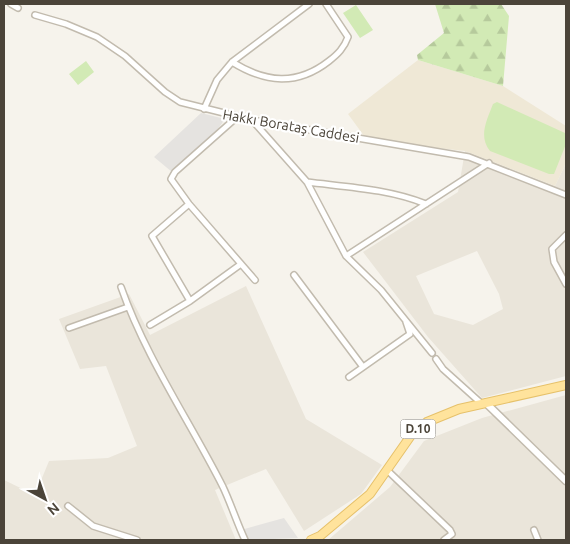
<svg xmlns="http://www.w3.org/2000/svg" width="570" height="544" font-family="Ubuntu,sans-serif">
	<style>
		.residential { fill: #eae5da; fill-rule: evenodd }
		.education { fill: #efe8d6 }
		.forest { fill: url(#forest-firs) }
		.garden { fill: #d2eab5 }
		.parking { fill: #e5e3e0 }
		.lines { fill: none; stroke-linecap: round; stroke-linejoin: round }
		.minor-casing { stroke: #c2bbae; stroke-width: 8 }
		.tertiary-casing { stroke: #c2bbae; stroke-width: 9 }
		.primary-casing { stroke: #e6c16a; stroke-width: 10 }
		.minor { stroke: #fff; stroke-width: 5 }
		.tertiary { stroke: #fff; stroke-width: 6 }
		.primary { stroke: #ffe39c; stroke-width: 8 }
		.labels { text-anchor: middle; stroke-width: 4.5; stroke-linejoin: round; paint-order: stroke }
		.shield { fill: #fff; stroke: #817c74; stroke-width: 1 }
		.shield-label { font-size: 12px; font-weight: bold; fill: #4b4439 }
		.street-label { font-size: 14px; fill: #4b4439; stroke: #fff }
	</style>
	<defs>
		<pattern id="forest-firs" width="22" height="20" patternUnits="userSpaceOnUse" patternTransform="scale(1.25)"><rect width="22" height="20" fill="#d2eab5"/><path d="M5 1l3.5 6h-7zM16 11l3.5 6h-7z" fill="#b6ca9c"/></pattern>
	</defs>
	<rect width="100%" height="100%" fill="#f6f3ec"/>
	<path class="residential" d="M465 151 555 186 566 163V376L482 398 428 337 363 252 458 192ZM477 251 499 294 503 309 473 325 434 314 416 276Z
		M246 286 306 419 382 465 361 494 304 531 266 469 215 490 236 540H4V480L35 495 49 461 108 458 137 446 106 366 80 369 59 319 129 294 150 335Z
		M566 395V540H328L390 487 424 441 482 418Z"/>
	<path class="education" d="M418 60 503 86 566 126V163L555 186 465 151 367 140 348 114Z"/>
	<path class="forest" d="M435 4H501L509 16 503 86 418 60 417 55 444 33Z"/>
	<path class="garden" d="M356 5 373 30 360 38 343 13Z
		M86 61 94 72 78 85 69 74Z
		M497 102 565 133 566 144 554 174H549L490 151C478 136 487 120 493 104Z"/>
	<path class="parking" d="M201 113 225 119 215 133 172 172 154 157Z
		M284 518 298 538 245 540 241 530Z"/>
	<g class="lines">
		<defs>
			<path id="minor" d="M11 4 18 8
				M35 15 66 24 97 37 125 56 165 92 180 102 252 120 469 157 566 195
				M232 62C266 83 297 86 329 61 338 54 344 48 348 37L326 4
				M204 109 217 80 232 62 309 4
				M237 117 175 172 171 179 189 204 255 280
				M252 120 307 182 346 256 381 290 432 353
				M307 182C347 187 389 189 426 204
				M189 204 152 236 190 301
				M566 235 552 249 554 262 566 284
				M346 256 489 163
				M294 275 363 367
				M121 287C146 358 189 420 223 487 231 504 237 523 245 540
				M150 325 190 301 241 264
				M69 328 128 307
				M436 359 443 369 482 404
				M349 377 410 334 406 322
				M388 471 450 530 452 534 444 540
				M68 506 93 526 137 540
				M534 530 538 540"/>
			<path id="tertiary" d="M486 403 566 481"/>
			<path id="primary" d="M311 540 320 536 370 494 412 434 427 422 459 409 566 385"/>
		</defs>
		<use href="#minor" class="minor-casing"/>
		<use href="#tertiary" class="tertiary-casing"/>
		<use href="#primary" class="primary-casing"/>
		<use href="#minor" class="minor"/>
		<use href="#tertiary" class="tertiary"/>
		<use href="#primary" class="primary"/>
	</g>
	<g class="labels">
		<rect class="shield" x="400.5" y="419.5" width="35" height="19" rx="4"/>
		<g class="shield-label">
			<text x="418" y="433">D.10</text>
		</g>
		<g class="street-label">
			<text transform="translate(291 126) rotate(10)" y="5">Hakkı Borataş Caddesi</text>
		</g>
	</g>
	<rect width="570" height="544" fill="none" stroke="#4b4439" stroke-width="10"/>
	<g transform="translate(45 499) rotate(140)" stroke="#ffffff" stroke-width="4" paint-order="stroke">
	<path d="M0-4L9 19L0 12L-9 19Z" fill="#4b4439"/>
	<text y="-8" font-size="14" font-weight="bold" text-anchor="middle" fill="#4b4439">N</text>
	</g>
</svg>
